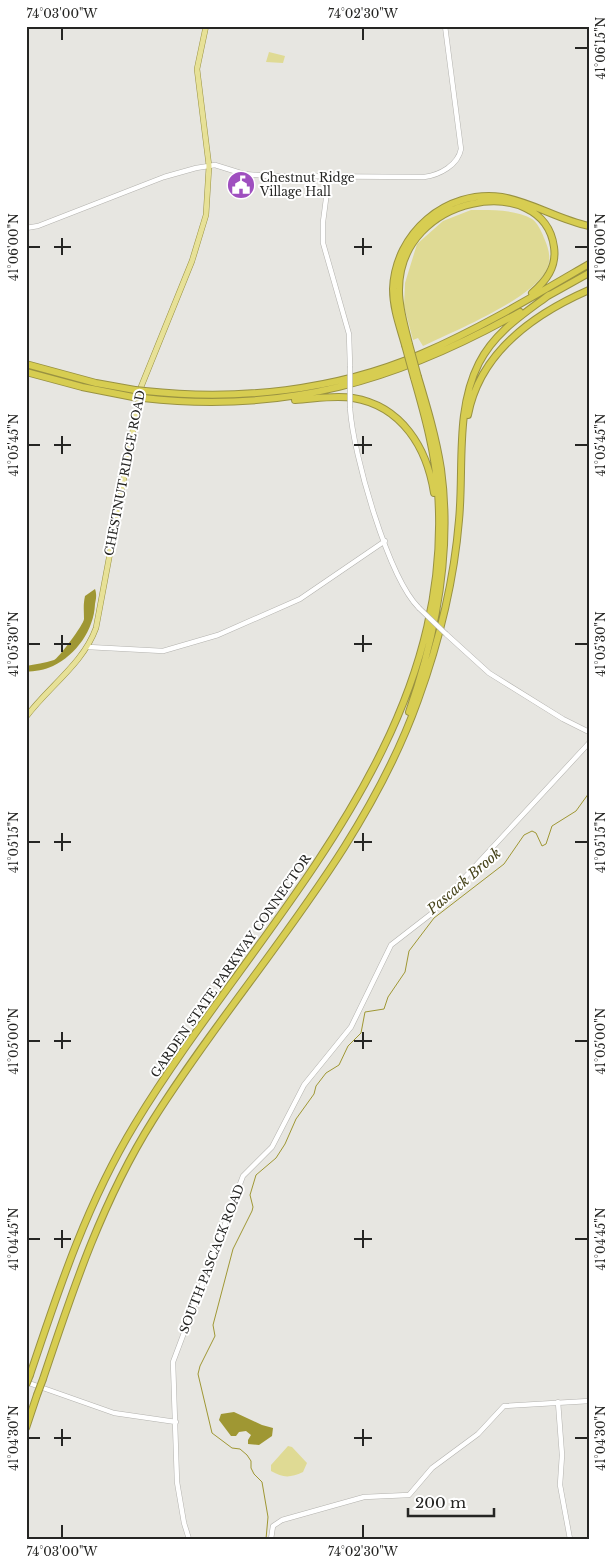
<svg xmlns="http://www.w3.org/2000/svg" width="615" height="1565" font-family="'Libre Baskerville',serif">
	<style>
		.green { fill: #dfda94 }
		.water { fill: #9f9733 }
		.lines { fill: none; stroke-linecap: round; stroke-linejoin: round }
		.stream { stroke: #9f9733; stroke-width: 1 }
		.minor-casing { stroke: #b3b2ae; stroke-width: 5.5 }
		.major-casing { stroke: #999241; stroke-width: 6 }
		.highway-casing { stroke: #999241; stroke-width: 8 }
		.minor { stroke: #fff; stroke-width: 4.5 }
		.major { stroke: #e7e197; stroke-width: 5 }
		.highway { stroke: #d7cd51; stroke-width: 6 }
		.minor-bridge-casing { stroke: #b3b2ae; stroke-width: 5.5; stroke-linecap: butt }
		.highway-bridge-casing { stroke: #999241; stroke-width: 8; stroke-linecap: butt }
		.minor-bridge { stroke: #fff; stroke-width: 4.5 }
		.highway-bridge { stroke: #d7cd51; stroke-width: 6 }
		.ticks { fill: none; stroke: #252523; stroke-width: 2 }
		.labels { text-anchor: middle; stroke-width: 4; stroke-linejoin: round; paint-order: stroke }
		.poi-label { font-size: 12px; fill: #252523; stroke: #fff; text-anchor: start }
		.street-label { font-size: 12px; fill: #252523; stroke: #fff }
		.water-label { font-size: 14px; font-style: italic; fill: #48451c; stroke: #fff }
		.neatline { fill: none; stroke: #252523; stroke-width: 2 }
		.ticks-label { font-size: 12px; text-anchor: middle; fill: #252523 }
	</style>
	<rect width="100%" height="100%" fill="#e7e6e1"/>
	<path class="green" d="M269 52 285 56 283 63 266 62Z
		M471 210C490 210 515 209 532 219 537 222 542 232 544 238 549 249 552 260 546 271 530 300 454 331 423 346L418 338 413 340 404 306 405 283 417 244 443 221Z
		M288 1446 292 1447 307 1463 303 1472C290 1478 283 1478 271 1471V1465Z"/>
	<path class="water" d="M95 589C97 595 96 599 95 604 94 630 76 655 53 666 45 670 35 671 26 672V666C35 664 45 663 54 660 58 659 84 624 84 619 84 611 83 605 85 596Z
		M234 1412 262 1425 273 1428 272 1436 259 1445 248 1444V1440L251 1435 246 1431 239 1432 236 1436H231L219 1420 221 1414Z"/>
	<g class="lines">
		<path class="stream" d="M266 1539 268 1517 262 1482 254 1474 251 1468V1461L247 1455 240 1449 232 1448 212 1433 198 1374 200 1366 215 1336 213 1325 233 1249 252 1211 253 1207 250 1195 256 1175 276 1158 285 1144 296 1119 314 1094 316 1086 326 1073 339 1065 348 1046 361 1033 365 1012 384 1009 388 997 405 972 409 951 434 918 504 864 524 835 532 831 536 833 542 846 546 844 552 826 576 811 589 793"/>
		<defs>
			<path id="minor" d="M329 176 323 222V243L349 334 350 366
				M26 228 38 226 164 177 196 168 215 165 244 174 268 176 424 177C440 175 458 165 461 149L445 26
				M350 408C353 454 388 577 419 608
				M446 634 489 673 563 719 589 732
				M88 647 163 651 218 635 300 599 385 541
				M26 1382 114 1413 176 1422
				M558 1402 562 1455 560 1485 570 1539
				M189 1539 184 1523 177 1482 173 1362 243 1176 272 1147 304 1085 351 1027 391 945 431 914 589 743
				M271 1539 273 1526 282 1520 364 1497 409 1495 432 1468 478 1434 504 1406 589 1401"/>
			<path id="major" d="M26 717C49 686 83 664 96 628L141 387 192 261 206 215 209 166 197 69 206 26"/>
			<path id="highway" d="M546 297 589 273
				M409 344C405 327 399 309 399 291 398 193 544 171 554 247 557 267 546 281 532 293
				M405 345C400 327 393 309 393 289 395 233 446 189 502 197 532 202 559 220 589 226
				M26 364 96 383 135 390
				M26 372 82 387 133 397
				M145 391C238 401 335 391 421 354 479 329 534 296 589 264
				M143 398C286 414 397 381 520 312
				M295 400C314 399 334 395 353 398 402 406 427 448 434 493
				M468 415C480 352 534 314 589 290
				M409 712C436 635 452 550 441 469 436 437 427 407 418 377
				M30 1375C59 1288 87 1203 135 1124 255 926 456 746 438 492 435 453 425 416 414 378
				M43 1379C73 1289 102 1201 153 1120 241 980 362 857 418 700 439 642 454 581 459 520 464 469 455 410 479 363 495 332 522 315 549 295
				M26 1428 37 1395"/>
		</defs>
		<use href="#minor" class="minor-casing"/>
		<use href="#major" class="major-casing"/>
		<use href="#highway" class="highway-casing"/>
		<use href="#minor" class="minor"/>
		<use href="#major" class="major"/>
		<use href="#highway" class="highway"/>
		<defs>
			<path id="minor-bridge" d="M350 366V408
				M419 608 446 634"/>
			<path id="highway-bridge" d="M409 344 418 377
				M405 345 414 378
				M135 390 145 391
				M133 397 143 398
				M26 1385 30 1375
				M37 1395 43 1379"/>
		</defs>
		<use href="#minor-bridge" class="minor-bridge-casing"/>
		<use href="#highway-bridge" class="highway-bridge-casing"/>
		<use href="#minor-bridge" class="minor-bridge"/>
		<use href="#highway-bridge" class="highway-bridge"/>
	</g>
	<path class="ticks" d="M62 28V40M363 28V40M575 48H588M62 238V255M363 238V255M28 247H40M54 247H71M354 247H372M575 247H588M62 436V454M363 436V454M28 445H40M54 445H71M354 445H372M575 445H588M62 635V652M363 635V652M28 644H40M54 644H71M354 644H372M575 644H588M62 833V851M363 833V851M28 842H40M54 842H71M354 842H372M575 842H588M62 1032V1049M363 1032V1049M28 1041H40M54 1041H71M354 1041H372M575 1041H588M62 1230V1248M363 1230V1248M28 1239H40M54 1239H71M354 1239H372M575 1239H588M62 1429V1446M363 1429V1446M28 1438H40M54 1438H71M354 1438H372M575 1438H588M62 1525V1538M363 1525V1538"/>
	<defs>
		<symbol id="civic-disc" viewBox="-11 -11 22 22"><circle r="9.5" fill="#9f4fbf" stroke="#fff"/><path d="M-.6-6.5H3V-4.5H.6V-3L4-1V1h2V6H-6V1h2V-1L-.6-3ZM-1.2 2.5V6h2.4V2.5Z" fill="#fff"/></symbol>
	</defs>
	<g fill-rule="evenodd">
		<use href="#civic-disc" x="225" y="169" width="32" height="32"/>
	</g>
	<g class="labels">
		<g class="poi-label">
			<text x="260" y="182">Chestnut Ridge<tspan x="260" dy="14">Village Hall</tspan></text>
		</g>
		<g class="street-label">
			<text transform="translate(125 473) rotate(-79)" y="4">CHESTNUT RIDGE ROAD</text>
			<text transform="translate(231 966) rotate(-55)" y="4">GARDEN STATE PARKWAY CONNECTOR</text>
			<text transform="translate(212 1259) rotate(-69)" y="4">SOUTH PASCACK ROAD</text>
		</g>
		<g class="water-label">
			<text transform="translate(464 881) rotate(-41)" y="5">Pascack Brook</text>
		</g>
	</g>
	<rect width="615" height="1565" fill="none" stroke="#ffffff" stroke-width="55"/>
	<path d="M408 1508v8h86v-8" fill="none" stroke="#252523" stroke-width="2.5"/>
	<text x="415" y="1508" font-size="15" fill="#252523" stroke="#ffffff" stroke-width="4" paint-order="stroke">200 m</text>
	<rect x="28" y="28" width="560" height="1510" class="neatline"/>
	<g class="ticks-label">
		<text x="62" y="18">74°03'00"W</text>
		<text x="363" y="18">74°02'30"W</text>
		<text transform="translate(601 48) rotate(-90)" y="4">41°06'15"N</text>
		<text transform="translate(14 247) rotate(-90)" y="4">41°06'00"N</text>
		<text transform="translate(601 247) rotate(-90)" y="4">41°06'00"N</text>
		<text transform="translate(14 445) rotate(-90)" y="4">41°05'45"N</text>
		<text transform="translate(601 445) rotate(-90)" y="4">41°05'45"N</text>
		<text transform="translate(14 644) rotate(-90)" y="4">41°05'30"N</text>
		<text transform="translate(601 644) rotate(-90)" y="4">41°05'30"N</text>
		<text transform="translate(14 842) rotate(-90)" y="4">41°05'15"N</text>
		<text transform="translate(601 842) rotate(-90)" y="4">41°05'15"N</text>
		<text transform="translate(14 1041) rotate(-90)" y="4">41°05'00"N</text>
		<text transform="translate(601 1041) rotate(-90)" y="4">41°05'00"N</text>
		<text transform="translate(14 1239) rotate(-90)" y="4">41°04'45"N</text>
		<text transform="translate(601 1239) rotate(-90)" y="4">41°04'45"N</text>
		<text transform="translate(14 1438) rotate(-90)" y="4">41°04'30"N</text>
		<text transform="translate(601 1438) rotate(-90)" y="4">41°04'30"N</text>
		<text x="62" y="1556">74°03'00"W</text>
		<text x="363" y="1556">74°02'30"W</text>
	</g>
</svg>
